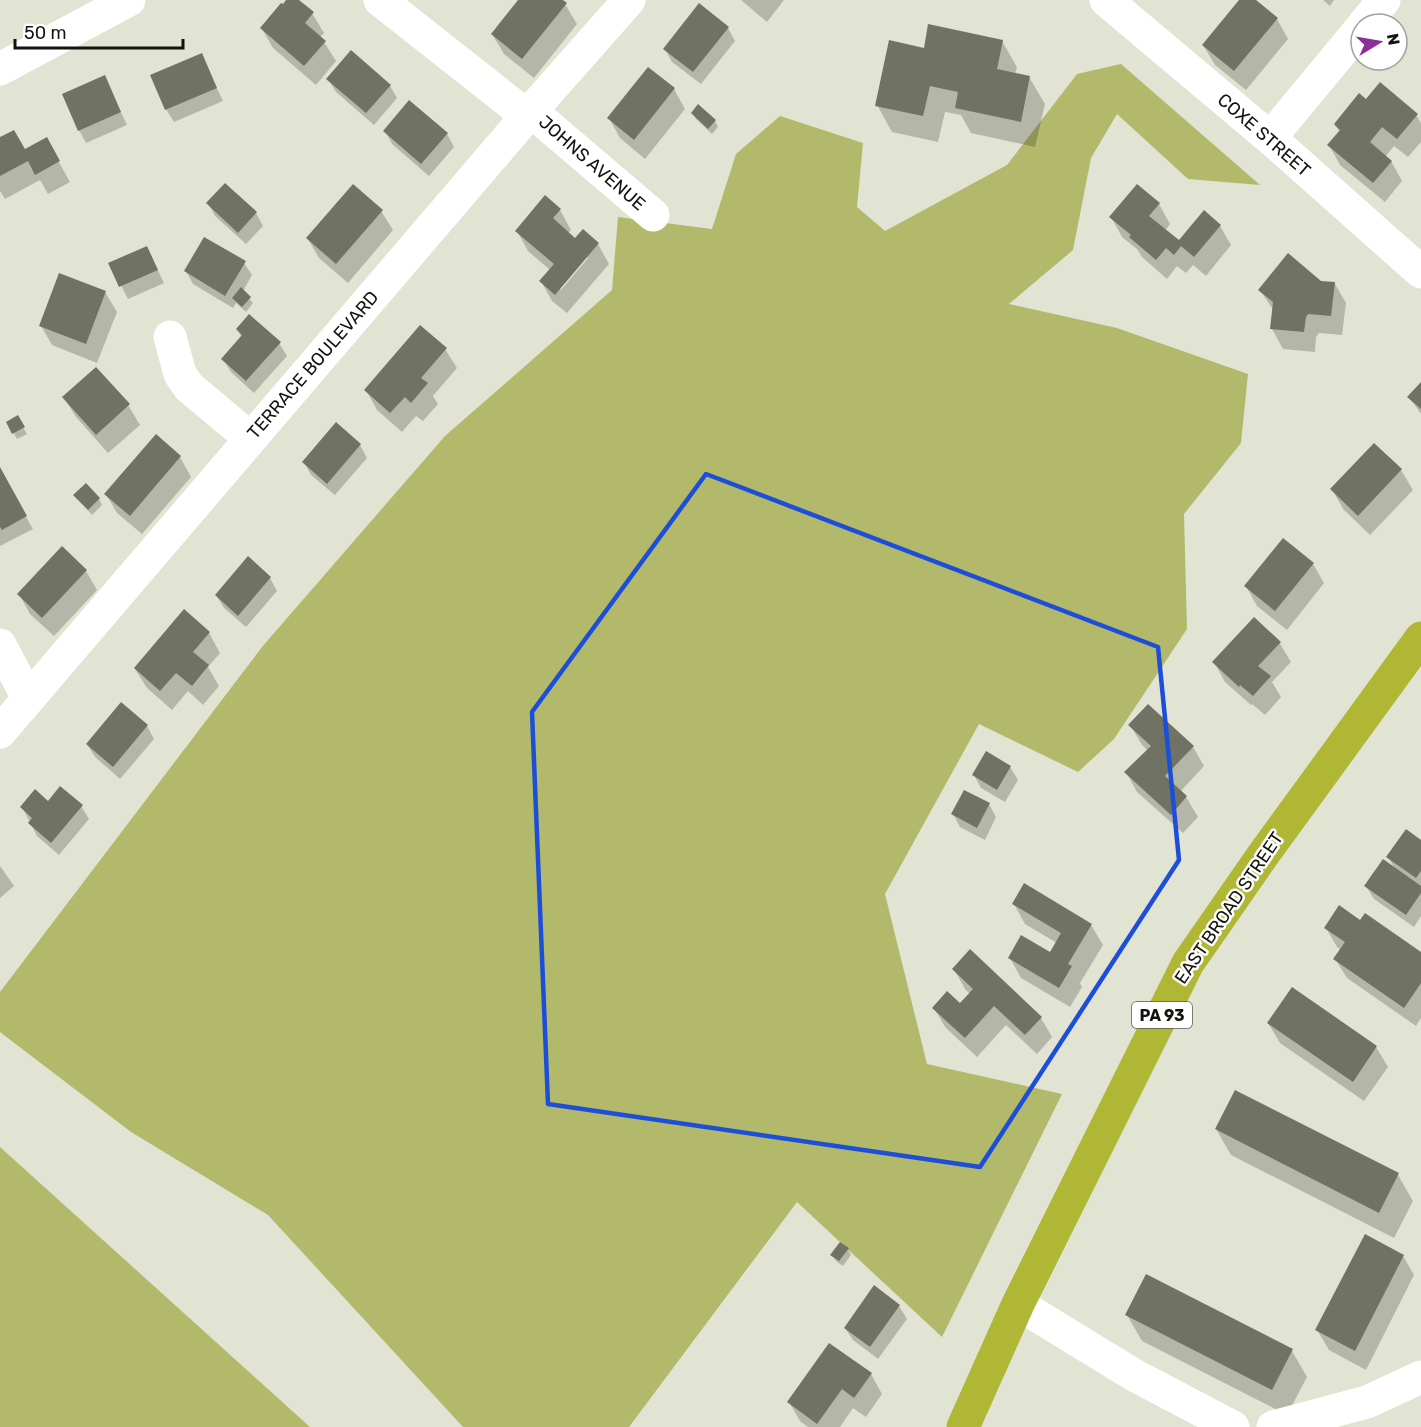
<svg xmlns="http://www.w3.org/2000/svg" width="1421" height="1427" font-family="Rubik,sans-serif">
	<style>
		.forest { fill: #b2b96a }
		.shadow { fill: #0003; fill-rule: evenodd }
		.building { fill: #707263 }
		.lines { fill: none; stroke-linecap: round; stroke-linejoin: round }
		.minor { stroke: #fff; stroke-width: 33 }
		.highway { stroke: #afb735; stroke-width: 33 }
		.marked { fill: none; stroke: #1d4ed8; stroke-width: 4.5; stroke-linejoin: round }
		.labels { text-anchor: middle; stroke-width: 5; stroke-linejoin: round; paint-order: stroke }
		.shield { fill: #fff; stroke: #5a5a56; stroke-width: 1.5 }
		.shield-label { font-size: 16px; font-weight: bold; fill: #13140e }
		.street-label { font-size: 18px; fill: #13140e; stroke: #fff }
	</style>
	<rect width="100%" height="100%" fill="#e2e4d3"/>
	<path class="forest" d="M1121 64 1260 185 1188 179 1117 114 1091 158 1073 250 1009 304 1117 328 1248 374 1241 443 1184 514 1187 629 1114 739 1078 772 979 724 885 894 927 1064 1062 1094 942 1337 797 1202 629 1427H463L268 1215 131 1132 0 1032V992L262 647 445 436 612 290 618 217 712 229 736 154 780 116 863 143 857 207 885 231 1007 165 1077 74Z
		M0 1147 310 1427H0Z"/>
	<path class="shadow" d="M288 0H297L312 13 324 33 319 38 324 42 336 61 316 85 273 48 262 29Z
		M520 0H560L565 4 577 24 534 78 504 54 492 34Z
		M741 0H784L767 22Z
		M1241 0H1254L1277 19 1288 39 1246 90 1215 65 1203 45Z
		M1323 0H1334L1330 6Z
		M728 28 735 41 701 84 672 62 665 49Z
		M1002 41 1017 67 1015 74 1029 77 1045 104 1035 147 971 133 961 115 945 112 938 142 892 132 877 105 925 49Z
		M201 55 223 101 174 122 166 109Z
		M648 69 674 89 685 109 645 159 620 138 609 118Z
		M104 77 127 125 86 143 79 130Z
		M328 79 390 86 397 98 374 125 336 92Z
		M1366 101 1416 115 1421 123V142L1408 157 1394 146 1385 157 1391 161 1402 181 1385 202 1340 165 1329 145 1340 132 1335 125Z
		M693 114 715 121 718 127 712 134 696 119Z
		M385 131 447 134 454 147 429 176 392 144Z
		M0 139 24 151 46 139 70 182 48 194 40 180 5 199 0 191Z
		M208 203 256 213 263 226 246 244 215 216Z
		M1159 204 1170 224 1165 231 1179 242 1220 226 1231 245 1206 276 1193 265 1186 273 1177 266 1167 279 1142 257 1137 249 1122 237 1111 217Z
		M560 210 571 230 568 233 576 240 598 244 609 264 567 313 552 301 541 281 550 270 528 251 517 231ZM586 256 588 258 561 290 559 288Z
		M381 211 393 230 348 283 319 258 308 239Z
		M153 260 164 283 128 299 110 264Z
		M244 263 252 275 243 291 253 303 246 312 236 303 233 308 193 284 186 271Z
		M1320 282 1335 284 1346 303 1342 335 1319 333 1316 337 1315 352 1283 349 1272 329 1274 311 1260 290Z
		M105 292 117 312 97 363 52 345 41 326Z
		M237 329 279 343 287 356 254 393 231 372 223 359 242 338Z
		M445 349 457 368 433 396 438 404 423 421 416 416 402 432 377 410 366 390Z
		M1421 384V414L1409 397Z
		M64 398 128 405 140 425 108 453 76 417Z
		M17 417 27 434 17 439 8 422Z
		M156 436 180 457 191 477 142 534 117 513 106 494Z
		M360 445 367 458 335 495 311 475 304 462Z
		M1374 445 1401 470 1413 490 1370 535 1343 509 1332 489Z
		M0 472 33 529 0 546Z
		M75 495 99 499 102 505 92 515Z
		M1313 564 1324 583 1287 630 1257 606 1246 586Z
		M86 571 97 590 54 636 30 614 19 594Z
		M270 578 277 591 246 627 224 608 216 595Z
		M184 612 209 633 220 653 208 667 219 686 203 705 188 691 172 710 147 688 135 669Z
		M1279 642 1291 662 1272 682 1281 697 1265 715 1252 704 1251 705 1225 682 1214 662Z
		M121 704 147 726 154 739 120 779 95 757 87 744Z
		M1130 725 1193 747 1204 766 1180 792 1186 797 1198 817 1183 833 1137 792 1126 772 1148 751 1142 745Z
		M1010 767 1018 780 1005 802 981 788 974 775Z
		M48 803 81 806 89 819 59 855 37 836 22 807Z
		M989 804 996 817 985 840 960 827 953 814Z
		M1421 841V916L1414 927 1374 899 1366 886 1395 869 1388 857Z
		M0 866 14 886 0 898Z
		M1014 904 1091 925 1103 945 1080 983 1082 987 1070 1007 1021 978 1010 958 1051 954 1057 943 1025 924Z
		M1360 922 1421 954V1018L1416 1026 1347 978 1335 959 1341 950 1337 947 1326 928Z
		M954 969 1041 1018 1052 1037 1037 1054 1006 1025 977 1057 945 1027 934 1008 960 1005 970 994 965 989Z
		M1268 1023 1376 1047 1388 1067 1364 1101 1280 1043Z
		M1216 1129 1398 1175 1413 1201 1394 1238 1231 1155Z
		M848 1249 851 1255 843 1266 836 1261 832 1255Z
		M1403 1256 1414 1275 1366 1370 1329 1350 1317 1330Z
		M899 1306 907 1319 878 1359 853 1340 845 1328Z
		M1127 1315 1292 1351 1307 1377 1287 1415 1142 1341Z
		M871 1374 882 1394 866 1417 853 1408 840 1427H808L800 1421 789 1402Z"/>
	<path class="building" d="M286 0H299L314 12 305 23 326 41 304 66 260 28 281 3 283 4Z
		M518 0H563L567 3 522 59 491 34Z
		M1239 0H1256L1278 18 1234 71 1202 45Z
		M699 3 729 27 693 72 663 49Z
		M928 24 1003 40 997 69 1030 76 1021 122 955 108 958 92 930 86 923 116 875 106 889 40 924 48Z
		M351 50 391 85 366 113 326 79Z
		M202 53 217 88 165 110 150 75Z
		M648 67 675 88 634 140 607 118Z
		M105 75 121 112 78 131 62 94Z
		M1380 82 1418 114 1397 139 1382 127 1370 142 1392 161 1373 183 1327 145 1340 130 1334 124 1359 93 1366 99Z
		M409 100 448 133 421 164 383 131Z
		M698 104 716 120 708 129 691 113Z
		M14 130 25 149 47 137 60 161 35 175 28 161 0 176V137Z
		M225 183 257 212 238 233 206 203Z
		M353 184 383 210 336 264 306 238Z
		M1137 184 1160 203 1149 216 1179 240 1204 210 1221 225 1194 257 1181 246 1174 255 1166 248 1156 260 1129 237 1131 235 1109 217Z
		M545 195 561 209 553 218 575 238 583 229 599 243 555 295 539 281 554 264 515 231Z
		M204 237 246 261 225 296 184 271Z
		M147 246 158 270 119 287 108 263Z
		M1288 253 1321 281 1335 282 1331 316 1308 314 1306 317 1304 332 1270 329 1273 302 1258 290Z
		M59 273 106 291 86 344 39 326Z
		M241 287 251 297 242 307 232 298Z
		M249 314 281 342 246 381 221 359 242 335 236 329Z
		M420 325 447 348 421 378 428 383 411 403 405 397 390 413 364 390Z
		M96 367 130 404 96 435 62 397Z
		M1421 382V409L1407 397Z
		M18 415 25 427 12 434 6 422Z
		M336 422 361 444 327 484 302 462Z
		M156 434 181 456 130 516 104 494Z
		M1374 443 1402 469 1358 516 1330 489Z
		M0 467 27 516 2 530 0 527Z
		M86 483 100 498 88 510 73 495Z
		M1283 538 1314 563 1275 611 1244 586Z
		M62 546 87 570 42 618 17 594Z
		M248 556 271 577 238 616 215 595Z
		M184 609 210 632 193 652 209 665 192 686 176 673 160 691 134 668Z
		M1254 617 1281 642 1258 666 1271 676 1253 696 1240 685 1239 687 1212 662Z
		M121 702 148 725 113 767 86 744Z
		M1148 704 1194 746 1165 776 1187 796 1171 815 1124 772 1151 746 1128 725Z
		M986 751 1011 766 997 790 972 775Z
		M60 786 83 805 51 843 28 823 32 818 20 807 35 789 48 801Z
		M964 790 990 803 977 828 951 814Z
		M1406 829 1421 840V871L1416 878 1386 857Z
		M1383 859 1421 886V893L1406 915 1364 886Z
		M1024 883 1092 924 1068 964 1072 966 1059 988 1008 958 1021 935 1050 952 1061 933 1012 904Z
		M1339 905 1360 920 1365 913 1421 952V983L1404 1008 1333 959 1345 942 1324 928Z
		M970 949 1042 1017 1025 1035 994 1006 965 1038 932 1008 947 991 960 1003 973 989 952 969Z
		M1292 987 1377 1046 1353 1082 1267 1023Z
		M1235 1090 1399 1173 1379 1213 1215 1129Z
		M1365 1234 1404 1255 1355 1351 1315 1330Z
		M840 1242 849 1248 839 1261 830 1255Z
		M1146 1274 1293 1349 1272 1390 1125 1315Z
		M874 1285 900 1305 870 1347 844 1328Z
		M829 1343 872 1373 854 1398 842 1389 817 1424 787 1402Z"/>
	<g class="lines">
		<path class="minor" d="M380 0 527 116
			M1106 0 1270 138 1421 272
			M1364 24 1384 0
			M0 69 129 0
			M531 111 653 215
			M1270 138 1361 28
			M170 337 180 374 189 387 250 438
			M0 645 28 698
			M0 732 531 111 629 0
			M1018 1304 1134 1375 1233 1427
			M1273 1427 1367 1402 1421 1377"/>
		<path class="highway" d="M963 1427 1018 1304 1188 963 1263 855 1421 638"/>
	</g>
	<path class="marked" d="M706 474 1158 647 1179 860 980 1167 548 1104 532 712Z"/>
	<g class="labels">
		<rect class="shield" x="1132" y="1002" width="60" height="26" rx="4.5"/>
		<g class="shield-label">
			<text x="1162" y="1021">PA 93</text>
		</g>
		<g class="street-label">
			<text transform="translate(1264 135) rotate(41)" y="6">COXE STREET</text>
			<text transform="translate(592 163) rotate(41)" y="6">JOHNS AVENUE</text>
			<text transform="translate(313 365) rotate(-49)" y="6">TERRACE BOULEVARD</text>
			<text transform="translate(1229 908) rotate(-56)" y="6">EAST BROAD STREET</text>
		</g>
	</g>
	<g transform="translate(1379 42) rotate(79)"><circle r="28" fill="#ffffff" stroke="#a1a19f" stroke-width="1.5"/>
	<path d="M0-4.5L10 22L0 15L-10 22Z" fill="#8c2e98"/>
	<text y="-9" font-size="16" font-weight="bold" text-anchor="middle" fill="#13140e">N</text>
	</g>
	<path d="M15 39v9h168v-9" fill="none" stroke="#13140e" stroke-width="3"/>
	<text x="24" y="39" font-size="18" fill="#13140e" stroke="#ffffff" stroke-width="4.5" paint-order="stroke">50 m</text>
</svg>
